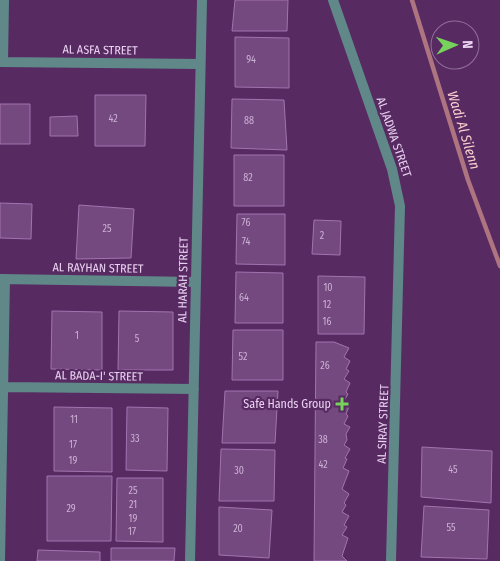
<svg xmlns="http://www.w3.org/2000/svg" width="500" height="561" font-family="'Fira Sans Condensed',sans-serif">
	<style>
		.lines { fill: none; stroke-linecap: round; stroke-linejoin: round }
		.stream { stroke: #ae747f; stroke-width: 4.5 }
		.building { fill: #74497f; stroke: #a373b0 }
		.street { stroke: #608889; stroke-width: 10 }
		.poi-dot { fill: #76d25a; stroke: #572b62; stroke-width: 2 }
		.labels { text-anchor: middle; stroke-width: 4.5; stroke-linejoin: round; paint-order: stroke }
		.number-label { font-size: 10px; fill: #ccafd4 }
		.street-label { font-size: 12px; fill: #ead1f1; stroke: #572b62 }
		.poi-label { font-size: 12px; fill: #ead1f1; stroke: #572b62; text-anchor: end }
		.water-label { font-size: 14px; font-style: italic; fill: #fdd0d0; stroke: #572b62 }
	</style>
	<rect width="100%" height="100%" fill="#572b62"/>
	<g class="lines">
		<path class="stream" d="M412 0 468 180 500 266"/>
	</g>
	<path class="building" d="M235 0H288L287 31H232Z
		M235 37 289 38V88L235 87Z
		M95 95H146L145 146H95Z
		M232 99 284 100 287 150 231 148Z
		M0 104H30V144H0Z
		M77 116 78 136H50V117Z
		M234 155H284V206H234Z
		M0 203 32 204 31 239 0 238Z
		M79 205 134 209 131 258 76 259Z
		M237 214H285V265L236 264Z
		M314 220 341 221 340 255 312 254Z
		M236 272 283 273V323H235Z
		M318 276 365 277 364 334H318Z
		M52 311 102 312V370L51 369Z
		M119 311 173 312V370H118Z
		M233 330H283V380H232Z
		M316 342H334L349 348 344 357 350 361 346 369 349 371 344 379 350 383 346 392 348 394 344 401 350 404 346 414 348 416 344 424 350 427 346 434 347 440 344 445 350 449 345 458 347 459 343 468 349 471 342 489 349 494 344 503 346 505 342 512 349 516 344 525 347 527 342 535 348 538 342 556 347 561H314Z
		M225 391H278L275 443H222Z
		M54 407 112 408V472L54 471Z
		M127 407 168 408 167 471 126 470Z
		M422 447 492 451 491 503 421 497Z
		M221 449 275 450 274 501H219Z
		M47 476H112L111 541H47Z
		M117 478H163V542L116 541Z
		M424 506 489 510 487 559 421 557Z
		M219 507 272 510 269 558 219 555Z
		M111 548H175L174 561H111Z
		M38 550 100 552V561H37Z"/>
	<g class="lines">
		<path class="street" d="M333 0 392 169 400 206 391 561
			M0 62 200 64
			M3 62 4 0
			M0 279 196 282
			M3 387 194 389
			M0 561 5 279
			M190 561 202 0"/>
	</g>
	<path class="poi-dot" d="M339.5 396.5h5v5h5v5h-5v5h-5v-5h-5v-5h5z"/>
	<g class="labels">
		<g class="number-label">
			<text x="251" y="63">94</text>
			<text x="113" y="122">42</text>
			<text x="249" y="124">88</text>
			<text x="248" y="181">82</text>
			<text x="246" y="226">76</text>
			<text x="107" y="232">25</text>
			<text x="322" y="239">2</text>
			<text x="246" y="245">74</text>
			<text x="328" y="291">10</text>
			<text x="244" y="301">64</text>
			<text x="327" y="308">12</text>
			<text x="327" y="325">16</text>
			<text x="77" y="339">1</text>
			<text x="137" y="342">5</text>
			<text x="243" y="360">52</text>
			<text x="325" y="369">26</text>
			<text x="74" y="423">11</text>
			<text x="135" y="442">33</text>
			<text x="323" y="443">38</text>
			<text x="73" y="448">17</text>
			<text x="73" y="464">19</text>
			<text x="323" y="468">42</text>
			<text x="453" y="473">45</text>
			<text x="239" y="474">30</text>
			<text x="133" y="494">25</text>
			<text x="133" y="508">21</text>
			<text x="71" y="512">29</text>
			<text x="133" y="522">19</text>
			<text x="451" y="531">55</text>
			<text x="238" y="532">20</text>
			<text x="132" y="535">17</text>
		</g>
		<g class="street-label">
			<text transform="translate(100 50) rotate(1)" y="4">AL ASFA STREET</text>
			<text transform="translate(394 137) rotate(71)" y="4">AL JADWA STREET</text>
			<text transform="translate(98 268) rotate(1)" y="4">AL RAYHAN STREET</text>
			<text transform="translate(183 280) rotate(-89)" y="4">AL HARAH STREET</text>
			<text transform="translate(99 376) rotate(1)" y="4">AL BADA-I' STREET</text>
			<text transform="translate(383 424) rotate(-88)" y="4">AL SIRAY STREET</text>
		</g>
		<g class="poi-label">
			<text x="331" y="408">Safe Hands Group</text>
		</g>
		<g class="water-label">
			<text transform="translate(464 130) rotate(73)" y="5">Wadi Al Silenn</text>
		</g>
	</g>
	<g transform="translate(455 45) rotate(88)"><circle r="24" fill="#572b62" stroke="#926d9b"/>
	<path d="M0-4L9 19L0 12L-9 19Z" fill="#76d25a"/>
	<text y="-8" font-size="14" font-weight="bold" text-anchor="middle" fill="#ead1f1">N</text>
	</g>
</svg>
